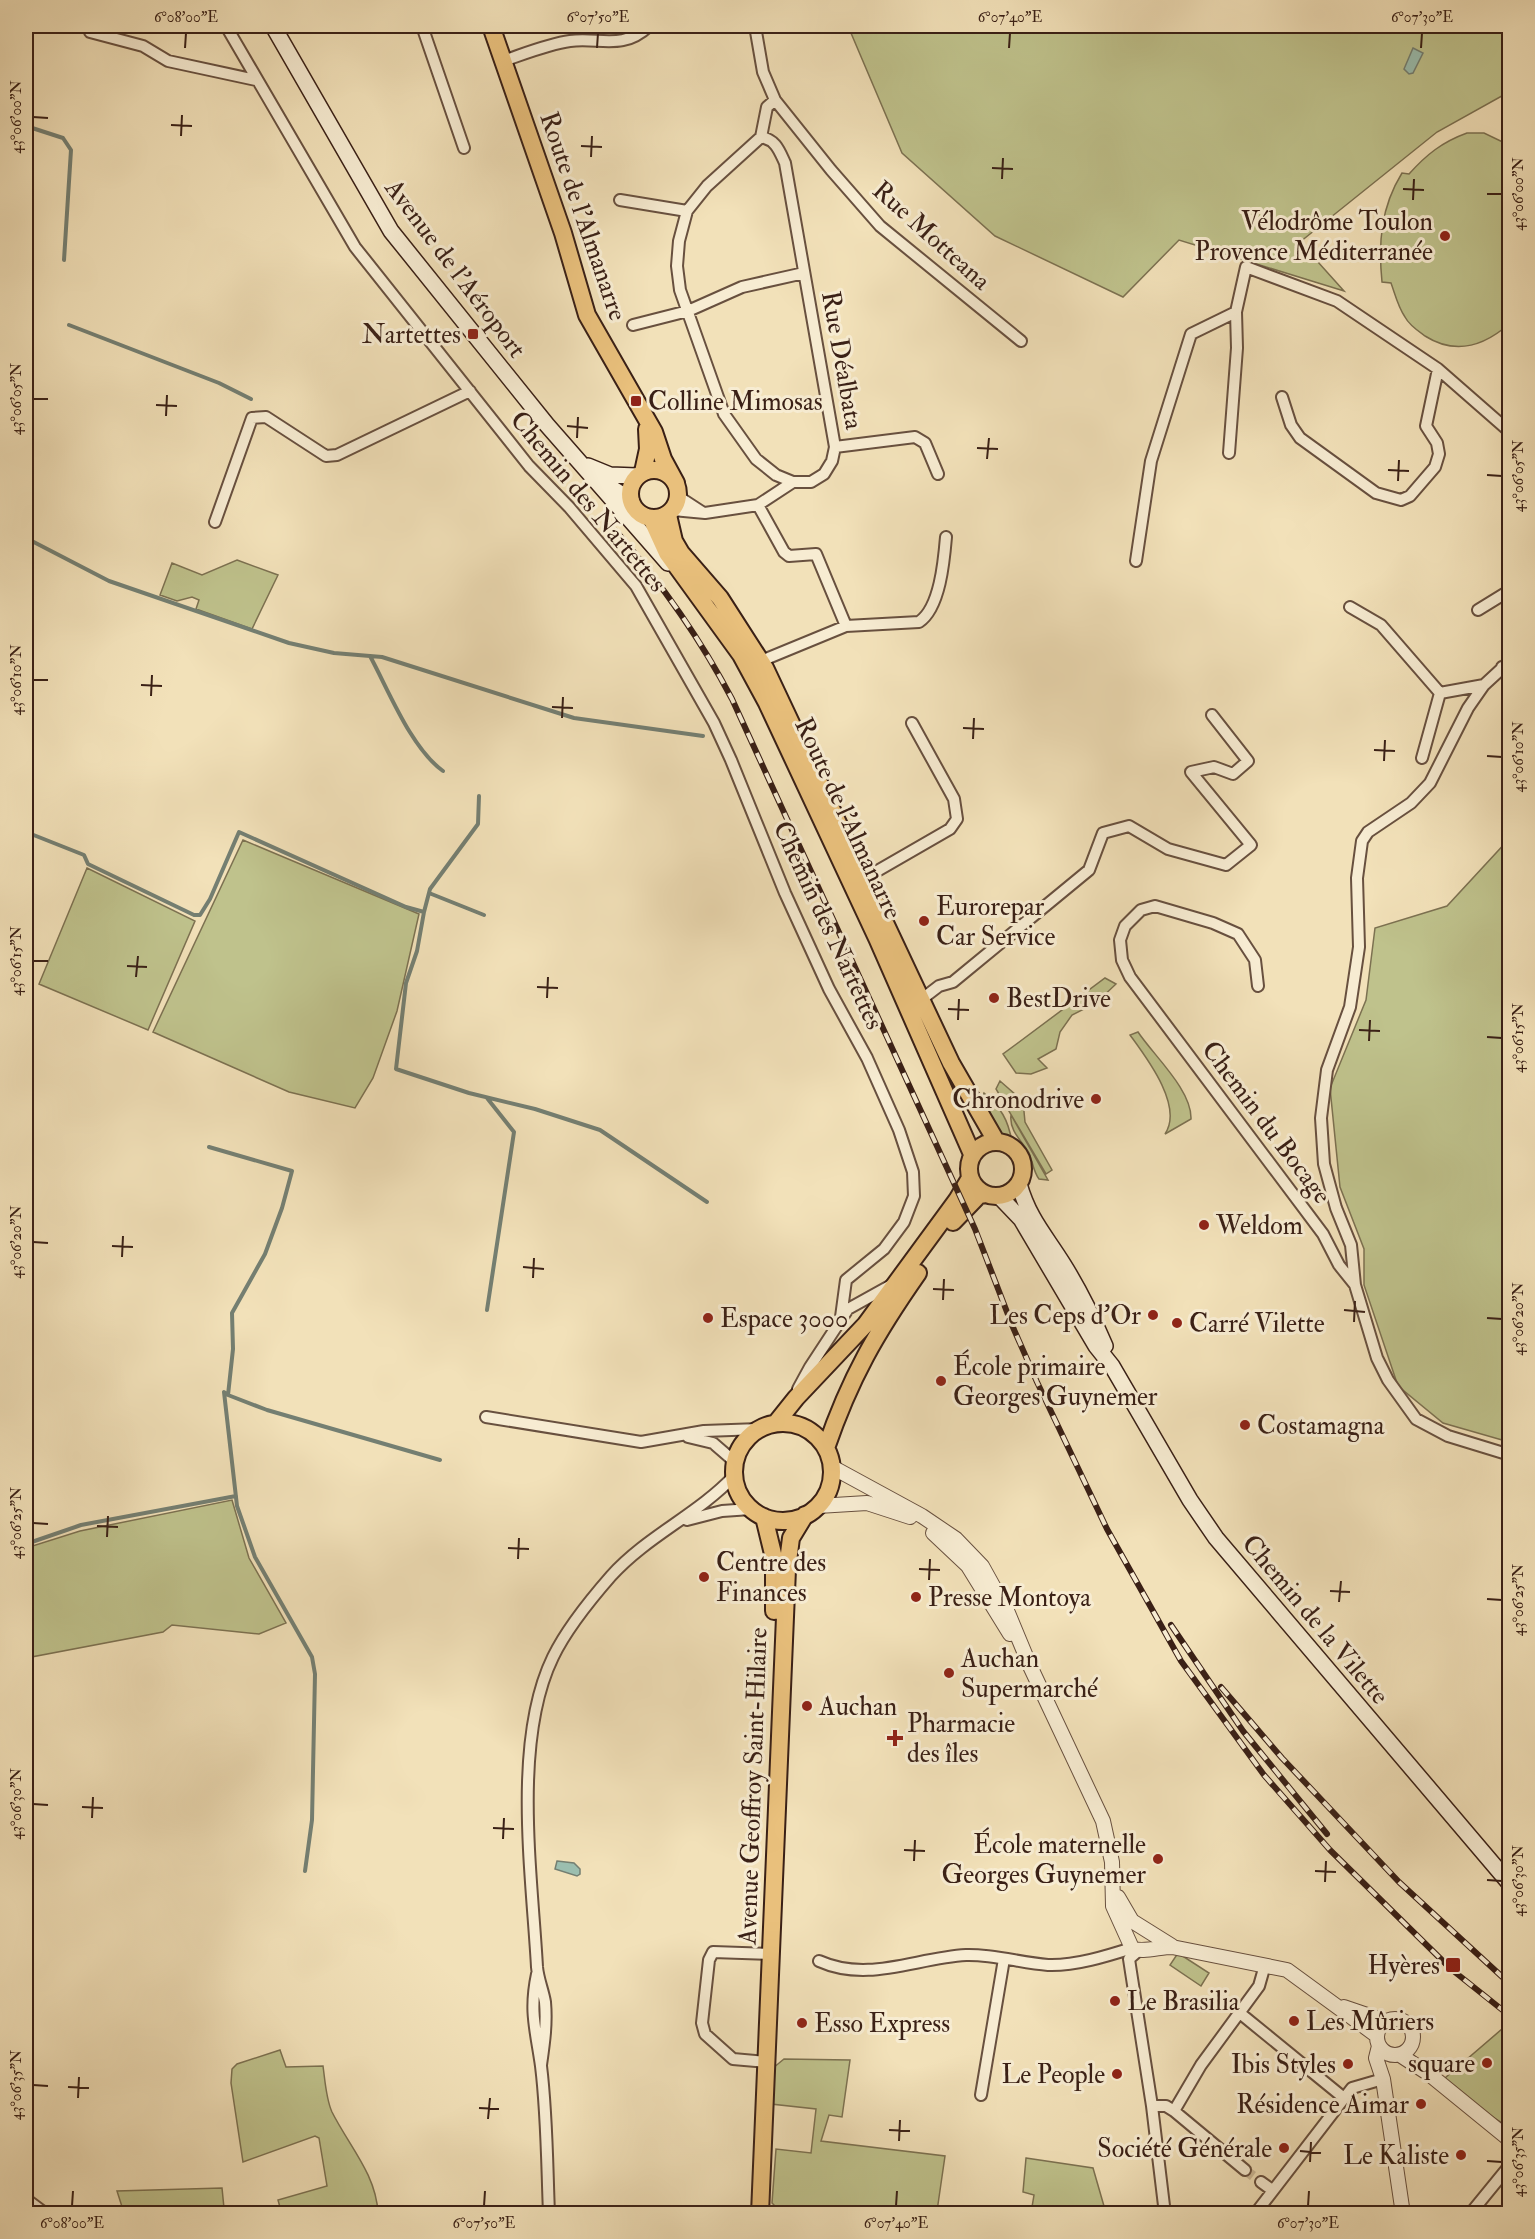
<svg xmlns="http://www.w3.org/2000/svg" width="1535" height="2239" font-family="'IM FELL Double Pica',serif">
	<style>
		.green { fill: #bfc28c; stroke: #7c7151; stroke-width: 1.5 }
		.water { fill: #9bbeaf; stroke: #747f72; stroke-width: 1.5 }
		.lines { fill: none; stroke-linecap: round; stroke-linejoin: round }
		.stream { stroke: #747f72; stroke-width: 4 }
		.river { stroke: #9bbeaf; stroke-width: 22 }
		.minor-tunnel { stroke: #cdba98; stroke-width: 10; stroke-dasharray: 10 5; stroke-linecap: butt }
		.minor-casing { stroke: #68503f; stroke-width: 14 }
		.tertiary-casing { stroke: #68503f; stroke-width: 16 }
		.secondary-casing { stroke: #3a2016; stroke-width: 18 }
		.primary-casing { stroke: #3a2016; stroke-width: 20 }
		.minor { stroke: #f7ecd2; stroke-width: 10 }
		.tertiary { stroke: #f7ecd2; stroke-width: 14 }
		.secondary { stroke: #f7ecd2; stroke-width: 15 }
		.primary { stroke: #e9c07c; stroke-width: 16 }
		.rail-casing { stroke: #3a2016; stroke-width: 6 }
		.rail { stroke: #f7ecd2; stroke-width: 4; stroke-dasharray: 11; stroke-linecap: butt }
		.ticks { fill: none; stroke: #3a2016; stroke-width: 2 }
		.poi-dot { fill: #8f2418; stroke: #f7ecd2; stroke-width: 2 }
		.labels { text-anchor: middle; stroke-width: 6; stroke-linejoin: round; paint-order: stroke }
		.street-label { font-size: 26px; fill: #3a2016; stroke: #f7ecd2 }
		.poi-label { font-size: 26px; fill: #3a2016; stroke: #f7ecd2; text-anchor: start }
		.neatline { fill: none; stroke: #3a2016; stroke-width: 2 }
		.ticks-label { font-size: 15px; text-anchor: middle; fill: #3a2016 }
	</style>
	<rect width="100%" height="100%" fill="#f2e1b9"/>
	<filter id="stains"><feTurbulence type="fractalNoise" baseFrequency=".00333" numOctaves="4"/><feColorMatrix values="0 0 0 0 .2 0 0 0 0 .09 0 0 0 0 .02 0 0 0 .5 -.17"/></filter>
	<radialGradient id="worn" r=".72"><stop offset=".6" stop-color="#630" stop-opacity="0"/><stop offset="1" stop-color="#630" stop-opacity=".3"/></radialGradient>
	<path class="green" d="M848 26H1509V92L1437 132 1300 242 1344 291 1179 240 1123 297 995 236 902 153Z
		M1467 133H1484L1509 145V324C1484 346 1455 355 1425 336 1418 331 1409 325 1405 317 1398 307 1395 294 1391 283L1382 282C1378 242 1381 207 1402 173L1409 174C1426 155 1442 142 1467 133Z
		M237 560 278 575 252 629 196 609 199 600 192 597 177 601 160 595 172 563 202 575Z
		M1509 839V1442L1443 1423 1398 1386 1364 1285V1249L1340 1187 1330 1088 1366 1000 1375 928 1447 906Z
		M243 840 419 914 397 1011 373 1078 355 1108 289 1092 153 1032Z
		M87 868 195 921 148 1030 39 984Z
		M1105 978 1116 984 1096 1003 1072 1015 1060 1032 1056 1049 1038 1059 1047 1068 1031 1074 1016 1073 1003 1054Z
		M1138 1032C1154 1056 1192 1090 1191 1119L1165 1134C1184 1106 1146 1057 1130 1035Z
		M1000 1081 1023 1101 1025 1122 1052 1170 1046 1174 996 1089Z
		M984 1093C1001 1108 1008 1119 1012 1142L998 1136 980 1105Z
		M1011 1115 1048 1180 1039 1179C1033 1171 1033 1162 1029 1153 1022 1141 1009 1131 1011 1115Z
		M232 1500 249 1558 286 1623 259 1634 172 1625 163 1632 26 1658V1548L80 1531Z
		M1178 1953 1209 1973 1201 1986 1170 1965Z
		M1502 2029 1509 2034V2120L1502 2123 1481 2110 1445 2078Z
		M280 2050 286 2067 323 2066C325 2080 326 2099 332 2112 349 2146 376 2174 378 2213H273L281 2211 278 2200 327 2186 319 2138 315 2136 243 2162 231 2083 232 2069 237 2064Z
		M784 2059 850 2060 842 2117 829 2115 821 2141 945 2156 937 2211 906 2208 905 2214 778 2213V2209L772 2203 776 2149 811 2153 816 2109 771 2104 773 2068Z
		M1026 2158 1093 2168 1106 2213H1031L1034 2195 1023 2192Z
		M222 2188 224 2208 244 2207 245 2213H124L117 2191Z"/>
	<path class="water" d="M1413 48 1423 53 1413 73 1409 74 1404 69Z
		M557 1861 574 1863 580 1869V1874L577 1876 555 1869Z"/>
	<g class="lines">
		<path class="stream" d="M26 126 63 138 71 150 64 260
			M69 325 219 383 251 399
			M26 538 109 581 289 643 334 653 382 657 574 718 703 736
			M370 656C389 691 411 748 443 771
			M26 832 84 855 88 864 194 915H200L210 899 239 832 406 907 424 912 417 951 406 983 396 1069 469 1093 535 1109 600 1130 707 1202
			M429 893 484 915
			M424 912 430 889 478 824 479 796
			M209 1147 292 1171 282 1208 265 1254 232 1313 233 1349 228 1395 224 1392 237 1506 255 1557 312 1657 315 1674 312 1820 305 1871
			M487 1310 514 1132 487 1098
			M228 1395 267 1410 440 1460
			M26 1544 81 1525 236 1496"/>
		<path class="river" d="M26 2211 29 2214"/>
		<path class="minor-tunnel" d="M1245 2170 1261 2182"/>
		<defs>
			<path id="minor" d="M226 26 355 247 529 466 569 507 636 586 714 723 731 760 785 893 829 989 867 1058 899 1130 913 1172 914 1196 904 1222 884 1249 846 1280 841 1317
				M422 26 464 148
				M755 26 763 72 775 100 831 170 880 226 1021 341
				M90 32 143 46 168 61 256 80
				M503 61C524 54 548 44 570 41 600 37 622 51 649 26
				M775 100 767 107 761 137 707 186 687 211 679 241 677 266 680 290 724 414 756 459 776 475 793 482
				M620 200 687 211
				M633 325 688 311 742 287 804 273
				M1282 397 1291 425 1300 438 1376 493 1401 500 1410 496 1435 467 1439 454 1437 443 1426 426 1438 369
				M835 447 915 437 925 443 938 474
				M1229 453 1237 348 1236 312
				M679 497 702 512
				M758 505 784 552 789 556 816 554 846 626
				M673 510 705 513 758 505 793 482H811L824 474 832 461 835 447 785 163C779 150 776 140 761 137
				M215 522 252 418 266 417 326 456 337 455 470 391
				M1136 561 1151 461 1191 334 1236 312 1246 267 1337 301 1438 369 1510 432
				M1350 607 1381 625 1440 693 1484 685
				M1478 610 1504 594 1510 602
				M761 661 846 626 919 622C940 608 944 561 946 537
				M1502 667 1510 678
				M1422 758 1440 693
				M865 878 950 829 957 819 954 799 912 723
				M1258 986 1255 960 1238 934 1213 923 1155 906 1141 910 1125 926 1120 940 1122 960 1130 977 1323 1234 1339 1265 1355 1285 1377 1358 1388 1380 1416 1419 1448 1436 1510 1455
				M922 999 939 986 953 982 1089 870 1103 833 1129 826 1168 849 1226 865 1251 845 1191 772 1214 767 1233 774 1248 761 1212 715
				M1355 1285 1351 1245 1336 1208 1324 1164 1321 1118 1327 1070 1350 1007 1359 947 1357 878 1362 841 1368 832 1411 803 1430 783 1468 708 1484 685 1510 661
				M798 1389 810 1367 848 1309 893 1284
				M486 1417 641 1442 704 1431 759 1429
				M688 1437 713 1443 735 1462
				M687 1520 722 1511 751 1509
				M1138 1951 1129 1959 1131 1972 1152 2106 1165 2214
				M819 1961C868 1983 915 1958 966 1955 993 1954 1021 1963 1048 1965 1075 1966 1107 1956 1132 1948
				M537 1974C529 2012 536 2030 541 2066 547 2114 547 2164 549 2214
				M1241 2014 1344 2098
				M766 2062 733 2059 705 2034 702 2023 709 1960 713 1952 771 1954
				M541 2065C544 2044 547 2024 545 2002 543 1990 538 1979 537 1967 532 1875 512 1741 553 1657 567 1628 590 1600 611 1576 647 1536 697 1515 734 1476
				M981 2095 1004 1959
				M1152 2106H1166L1174 2111 1201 2065 1259 1986 1265 1965
				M1174 2111 1245 2170
				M1261 2182 1272 2190
				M26 2199 46 2214
				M1255 2214 1352 2088 1383 2079
				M1470 2214 1510 2165"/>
			<path id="tertiary" d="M832 1467 922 1516 956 1539 982 1566 1008 1613 1030 1666 1103 1821 1112 1862 1113 1906 1132 1948C1141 1953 1160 1947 1172 1947L1287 1970 1376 2035
				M818 1506 867 1503 910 1517
				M933 1533 968 1566 1010 1634
				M1118 1897 1132 1921 1172 1946
				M1344 2007 1385 2021
				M1377 2037a18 18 0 1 1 36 0a18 18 0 1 1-36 0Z
				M1379 2046 1376 2058 1383 2079 1403 2214
				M1400 2055 1429 2074 1510 2140"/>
			<path id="secondary" d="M273 26 391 231 547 425 668 563
				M588 466 610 475 637 476
				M607 485 631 500
				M1019 1184C1029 1219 1045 1235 1063 1264 1080 1291 1093 1318 1105 1346
				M999 1196 1021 1219 1096 1346 1112 1366 1190 1500 1216 1538 1510 1884"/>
			<path id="primary" d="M491 26 563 233 587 315 654 432 663 459 676 483
				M630 494a24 24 0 1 1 48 0a24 24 0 1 1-48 0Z
				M643 472 648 449 647 429
				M668 515 674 541 681 553 720 598 765 668 951 1063 996 1141
				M651 518 667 553 741 655 767 703 877 938 972 1154
				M969 1169a27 27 0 1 1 54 0a27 27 0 1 1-54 0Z
				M953 1222 979 1195 986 1194
				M776 1423 796 1398 866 1324 957 1200 970 1178
				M734 1472a49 49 0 1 1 98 0a49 49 0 1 1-98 0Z
				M826 1448C850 1378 876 1333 918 1273
				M764 1517 774 1558V1611
				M760 2214 787 1569 791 1538 805 1515"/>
		</defs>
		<use href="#minor" class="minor-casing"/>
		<use href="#tertiary" class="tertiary-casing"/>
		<use href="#secondary" class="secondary-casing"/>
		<use href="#primary" class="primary-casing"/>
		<use href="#minor" class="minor"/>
		<use href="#tertiary" class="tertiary"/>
		<use href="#secondary" class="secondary"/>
		<use href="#primary" class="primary"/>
		<defs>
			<path id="rail" d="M616 531C661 583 700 638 732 699L975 1229 1012 1325 1037 1382 1107 1529 1181 1661 1264 1775 1330 1850 1451 1969 1510 2016
				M1171 1625 1243 1731 1327 1834
				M1221 1687 1282 1758 1399 1882 1510 1984"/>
		</defs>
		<use href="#rail" class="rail-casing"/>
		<use href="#rail" class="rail"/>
	</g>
	<path class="ticks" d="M185 48 186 33M597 48 598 33M1009 48 1010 33M1421 48 1422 33M33 117 48 118M171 125 192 126M181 136 182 115M581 146 602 147M591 157 592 136M992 168 1013 169M1002 179 1003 158M1403 189 1424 190M1487 194H1502M1413 200 1414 179M33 399H48M156 405 177 406M166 416 167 395M567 426 588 428M577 438 578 417M977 448 998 449M987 459 989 438M1388 470 1409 471M1487 475 1502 476M1398 481 1399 460M33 680H48M141 685 162 686M151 696 152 675M552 707 573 708M562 718 563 697M963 728 984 729M973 739 974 718M1374 750 1395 751M1487 756 1502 757M1384 761 1385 740M33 961H48M127 966 147 967M136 977 138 956M537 987 558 988M547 998 548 977M948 1009 969 1010M958 1020 959 999M1359 1030 1380 1031M1487 1037 1502 1038M1369 1041 1370 1020M33 1242 48 1243M112 1246 133 1247M122 1257 123 1236M523 1267 544 1269M533 1278 534 1258M933 1289 954 1290M943 1300 944 1279M1344 1310 1365 1312M1487 1318 1502 1319M1354 1322 1355 1301M33 1523 48 1524M97 1526 118 1527M107 1537 108 1516M508 1548 529 1549M518 1559 519 1538M919 1569 940 1570M929 1580 930 1559M1330 1591 1350 1592M1487 1599 1502 1600M1339 1602 1341 1581M33 1804 48 1805M82 1807 103 1808M92 1818 93 1797M493 1828 514 1829M503 1839 504 1818M904 1850 925 1851M914 1861 915 1840M1315 1871 1336 1872M1487 1880 1502 1881M1325 1882 1326 1861M33 2085 48 2086M68 2087 89 2088M78 2098 79 2077M479 2108 499 2109M488 2119 490 2098M889 2130 910 2131M899 2141 900 2120M1300 2151 1321 2153M1487 2161 1502 2162M1310 2162 1311 2142M72 2206 73 2191M484 2206 485 2191M896 2206 897 2191M1308 2206 1309 2191"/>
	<g class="poi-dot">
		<circle cx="1445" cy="236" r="6"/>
		<rect x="467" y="328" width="12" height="12" rx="3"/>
		<rect x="630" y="395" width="12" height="12" rx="3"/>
		<circle cx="924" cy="921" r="6"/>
		<circle cx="994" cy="998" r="6"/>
		<circle cx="1096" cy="1099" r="6"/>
		<circle cx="1204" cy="1225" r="6"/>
		<circle cx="1153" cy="1315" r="6"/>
		<circle cx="708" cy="1318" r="6"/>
		<circle cx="1177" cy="1323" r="6"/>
		<circle cx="941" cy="1381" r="6"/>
		<circle cx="1245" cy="1425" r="6"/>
		<circle cx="704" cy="1577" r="6"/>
		<circle cx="916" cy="1597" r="6"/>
		<circle cx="949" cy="1673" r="6"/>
		<circle cx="807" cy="1706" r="6"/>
		<path d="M892 1729h6v6h6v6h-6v6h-6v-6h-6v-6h6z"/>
		<circle cx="1158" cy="1859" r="6"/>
		<rect x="1445" y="1957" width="16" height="16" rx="3"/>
		<circle cx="1115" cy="2001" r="6"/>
		<circle cx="1294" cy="2021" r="6"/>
		<circle cx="802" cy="2023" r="6"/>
		<circle cx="1487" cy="2063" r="6"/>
		<circle cx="1348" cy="2064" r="6"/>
		<circle cx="1117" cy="2074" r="6"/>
		<circle cx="1421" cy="2104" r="6"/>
		<circle cx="1284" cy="2148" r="6"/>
		<circle cx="1461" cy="2155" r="6"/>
	</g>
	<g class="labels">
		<g class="street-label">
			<text transform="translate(584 216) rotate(71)" y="9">Route de l'Almanarre</text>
			<text transform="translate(932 235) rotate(42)" y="9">Rue Motteana</text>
			<text transform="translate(456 268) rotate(53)" y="9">Avenue de l'Aéroport</text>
			<text transform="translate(843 360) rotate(80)" y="9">Rue Déalbata</text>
			<text transform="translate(589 501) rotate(50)" y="9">Chemin des Nartettes</text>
			<text transform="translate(849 818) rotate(65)" y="9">Route de l'Almanarre</text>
			<text transform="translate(829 925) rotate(65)" y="9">Chemin des Nartettes</text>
			<text transform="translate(1267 1122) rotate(53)" y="9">Chemin du Bocage</text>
			<text transform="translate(1316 1619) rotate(50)" y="9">Chemin de la Vilette</text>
			<text transform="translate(752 1786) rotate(-88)" y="9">Avenue Geoffroy Saint-Hilaire</text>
		</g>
		<g class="poi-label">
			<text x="1433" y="230" text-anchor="end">Vélodrôme Toulon<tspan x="1433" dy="30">Provence Méditerranée</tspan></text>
			<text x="461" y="343" text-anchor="end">Nartettes</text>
			<text x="648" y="410">Colline Mimosas</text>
			<text x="936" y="915">Eurorepar<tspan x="936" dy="30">Car Service</tspan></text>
			<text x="1006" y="1007">BestDrive</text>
			<text x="1084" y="1108" text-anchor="end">Chronodrive</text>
			<text x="1216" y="1234">Weldom</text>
			<text x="1141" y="1324" text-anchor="end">Les Ceps d'Or</text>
			<text x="720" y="1327">Espace 3000</text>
			<text x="1189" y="1332">Carré Vilette</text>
			<text x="953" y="1375">École primaire<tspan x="953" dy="30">Georges Guynemer</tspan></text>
			<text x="1257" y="1434">Costamagna</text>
			<text x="716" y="1571">Centre des<tspan x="716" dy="30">Finances</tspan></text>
			<text x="928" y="1606">Presse Montoya</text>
			<text x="961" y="1667">Auchan<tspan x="961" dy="30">Supermarché</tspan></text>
			<text x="819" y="1715">Auchan</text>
			<text x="907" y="1732">Pharmacie<tspan x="907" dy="30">des îles</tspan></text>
			<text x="1146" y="1853" text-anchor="end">École maternelle<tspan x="1146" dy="30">Georges Guynemer</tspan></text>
			<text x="1440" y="1974" text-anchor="end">Hyères</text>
			<text x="1127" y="2010">Le Brasilia</text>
			<text x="1306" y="2030">Les Mûriers</text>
			<text x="814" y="2032">Esso Express</text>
			<text x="1475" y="2072" text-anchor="end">square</text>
			<text x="1336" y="2073" text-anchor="end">Ibis Styles</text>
			<text x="1105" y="2083" text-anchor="end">Le People</text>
			<text x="1409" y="2113" text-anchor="end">Résidence Aimar</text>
			<text x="1272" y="2157" text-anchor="end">Société Générale</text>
			<text x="1449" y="2164" text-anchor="end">Le Kaliste</text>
		</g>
	</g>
	<rect width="1535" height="2239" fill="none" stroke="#f2e1b9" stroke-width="66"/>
	<rect x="33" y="33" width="1469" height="2173" class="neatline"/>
	<g class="ticks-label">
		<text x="186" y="22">6°08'00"E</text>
		<text x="598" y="22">6°07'50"E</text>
		<text x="1010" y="22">6°07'40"E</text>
		<text x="1422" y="22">6°07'30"E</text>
		<text transform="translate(16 117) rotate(-90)" y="5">43°06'00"N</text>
		<text transform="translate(1518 194) rotate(-90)" y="5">43°06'00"N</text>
		<text transform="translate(16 399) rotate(-90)" y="5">43°06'05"N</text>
		<text transform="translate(1518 476) rotate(-90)" y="5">43°06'05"N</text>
		<text transform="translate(16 680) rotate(-90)" y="5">43°06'10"N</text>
		<text transform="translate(1518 757) rotate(-90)" y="5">43°06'10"N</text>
		<text transform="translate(16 961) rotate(-90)" y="5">43°06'15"N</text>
		<text transform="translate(1518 1038) rotate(-90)" y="5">43°06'15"N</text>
		<text transform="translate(16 1242) rotate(-90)" y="5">43°06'20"N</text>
		<text transform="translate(1518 1319) rotate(-90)" y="5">43°06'20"N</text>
		<text transform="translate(16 1523) rotate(-90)" y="5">43°06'25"N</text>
		<text transform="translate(1518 1600) rotate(-90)" y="5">43°06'25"N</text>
		<text transform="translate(16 1804) rotate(-90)" y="5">43°06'30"N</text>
		<text transform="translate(1518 1881) rotate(-90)" y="5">43°06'30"N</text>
		<text transform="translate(16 2085) rotate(-90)" y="5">43°06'35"N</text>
		<text transform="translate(1518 2162) rotate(-90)" y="5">43°06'35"N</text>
		<text x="72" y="2228">6°08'00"E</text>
		<text x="484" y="2228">6°07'50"E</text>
		<text x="896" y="2228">6°07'40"E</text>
		<text x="1308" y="2228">6°07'30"E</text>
	</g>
	<rect width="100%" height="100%" filter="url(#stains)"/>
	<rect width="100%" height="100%" fill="url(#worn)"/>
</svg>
